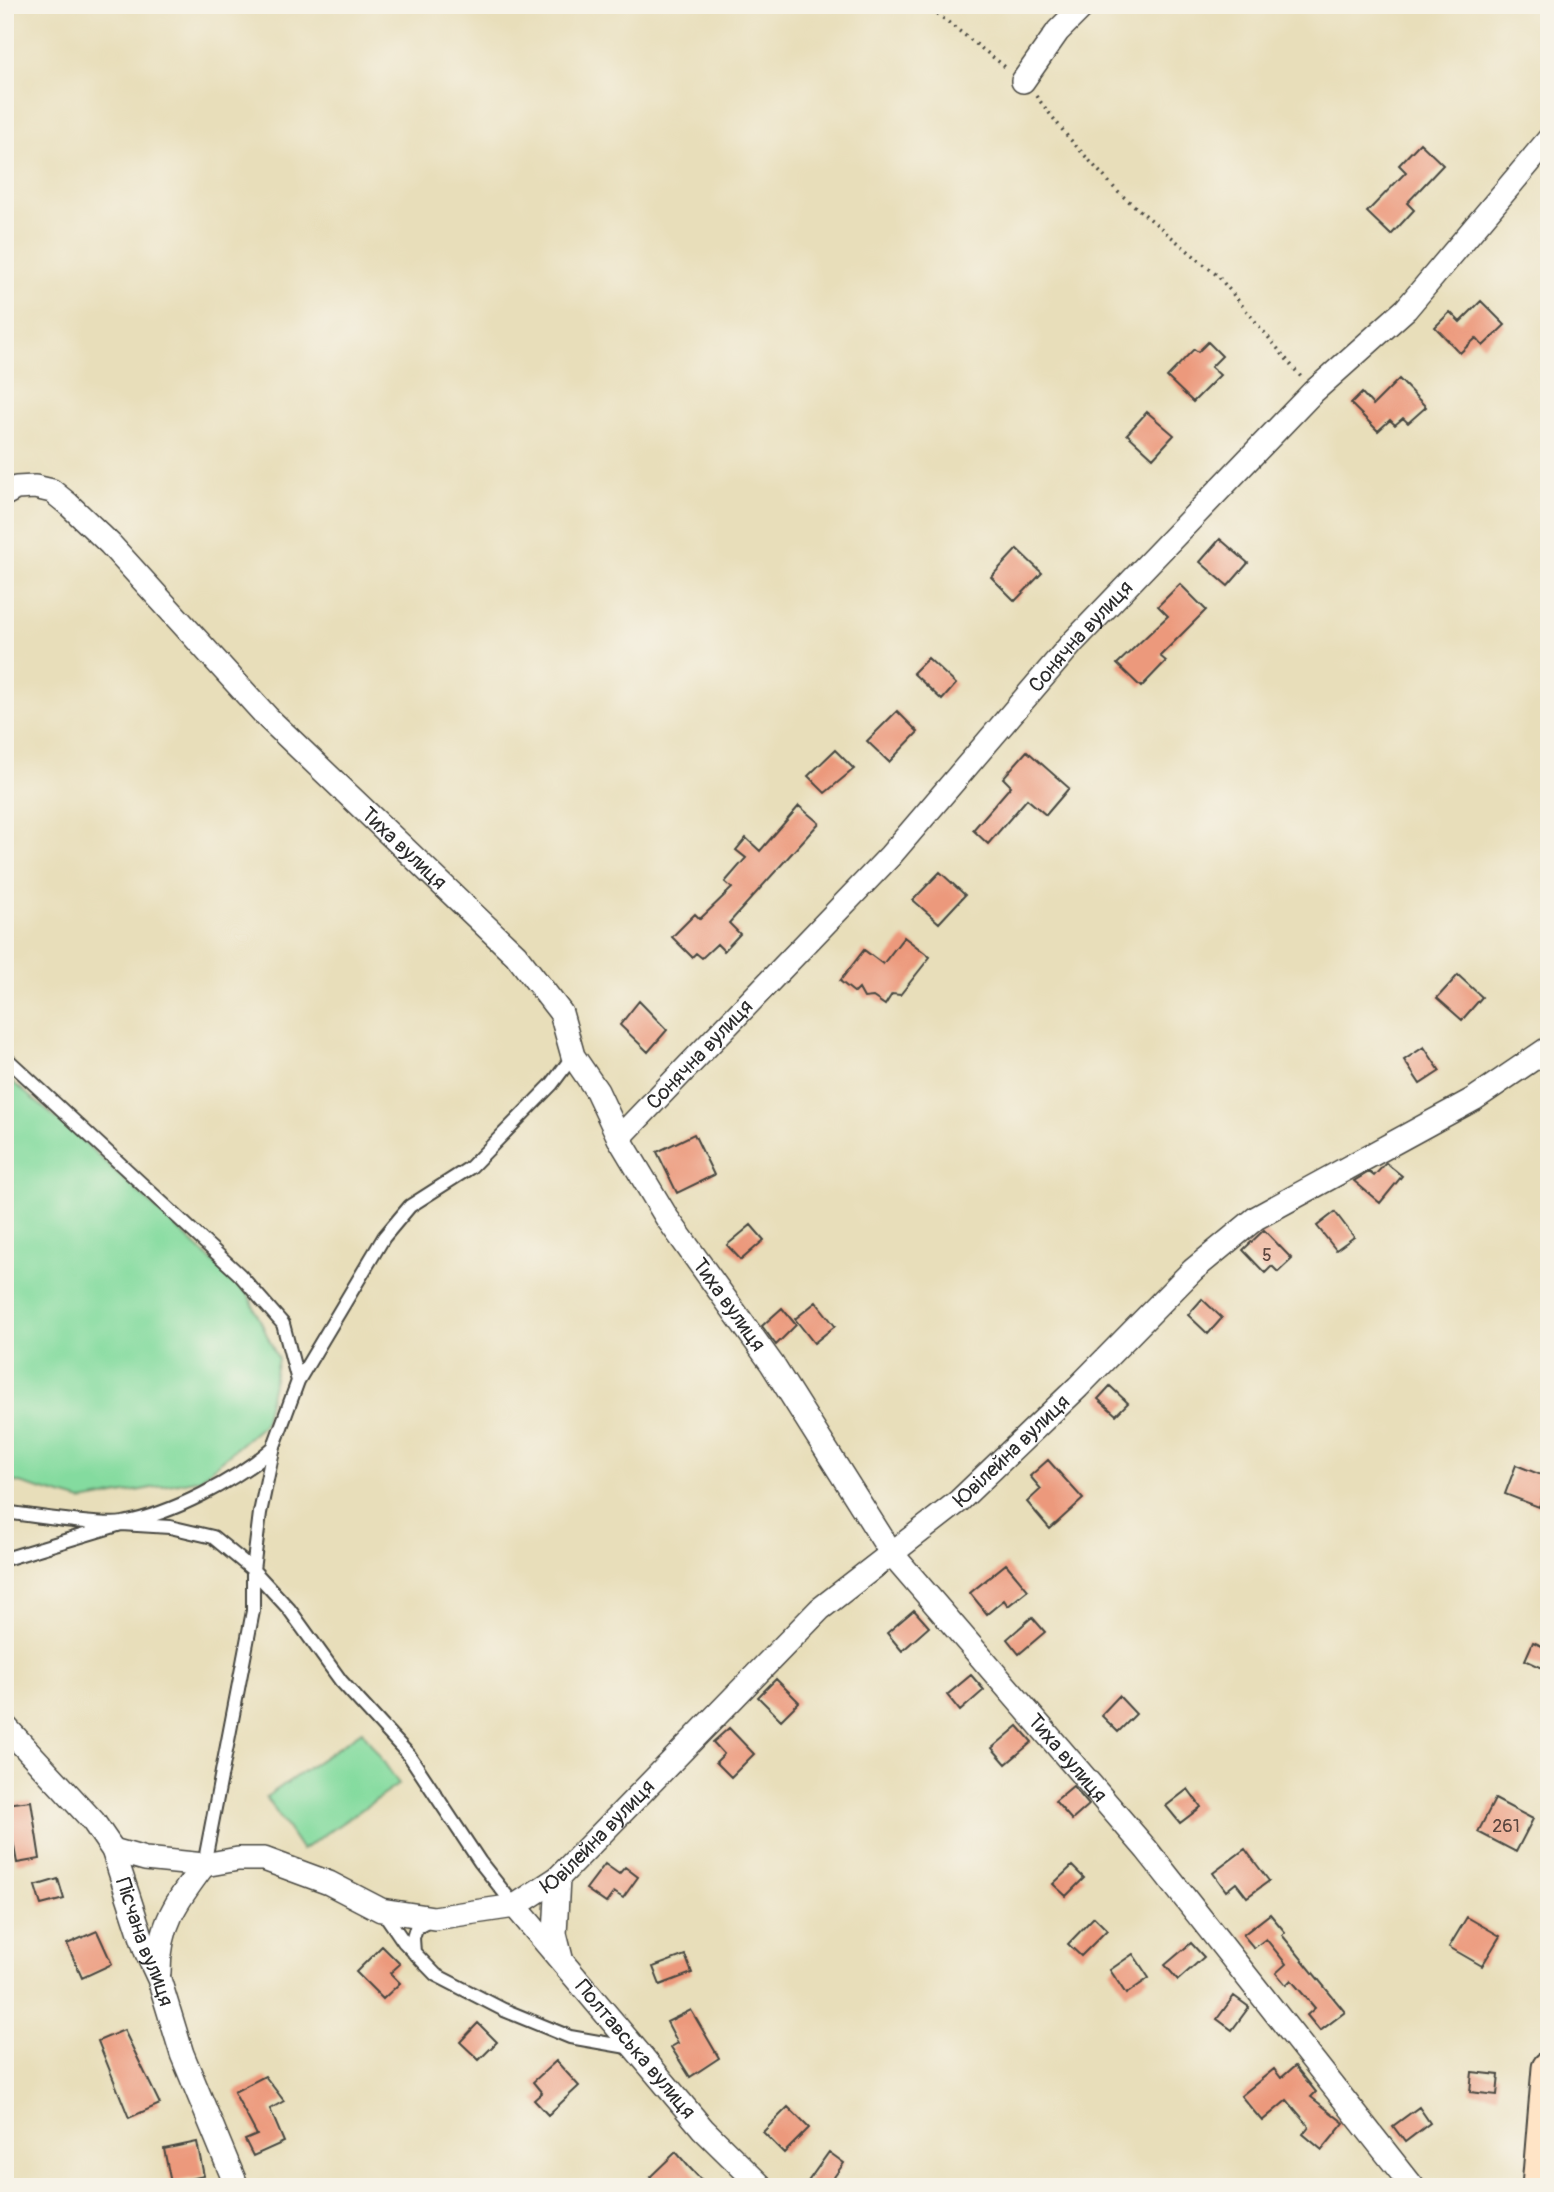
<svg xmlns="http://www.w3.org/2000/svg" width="1554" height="2192" font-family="Pangolin,sans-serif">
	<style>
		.green { fill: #84db9f; stroke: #588365; stroke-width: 2 }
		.building { fill: #ec997c }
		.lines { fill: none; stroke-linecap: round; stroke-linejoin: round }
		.service-casing { stroke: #474640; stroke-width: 16 }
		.minor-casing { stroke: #474640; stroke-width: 26 }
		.secondary-casing { stroke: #474640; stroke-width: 37 }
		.path { stroke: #474640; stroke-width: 3.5; stroke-dasharray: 2 5; stroke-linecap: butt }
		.service { stroke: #fff; stroke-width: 12 }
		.minor { stroke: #fff; stroke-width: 23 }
		.secondary { stroke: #ffe4c6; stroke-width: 33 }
		.labels { text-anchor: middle; stroke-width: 6; stroke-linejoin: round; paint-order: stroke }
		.number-label { font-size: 18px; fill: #5b463f }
		.street-label { font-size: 21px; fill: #2b2b2b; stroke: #f7f3e8 }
	</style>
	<rect width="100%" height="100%" fill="#f7f3e8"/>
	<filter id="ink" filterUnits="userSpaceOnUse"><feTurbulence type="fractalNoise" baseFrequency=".0143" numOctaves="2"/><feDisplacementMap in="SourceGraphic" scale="14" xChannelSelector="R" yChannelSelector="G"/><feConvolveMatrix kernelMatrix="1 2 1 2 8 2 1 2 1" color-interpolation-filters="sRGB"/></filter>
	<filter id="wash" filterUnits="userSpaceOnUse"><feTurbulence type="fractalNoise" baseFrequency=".00686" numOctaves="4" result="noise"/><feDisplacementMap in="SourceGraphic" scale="28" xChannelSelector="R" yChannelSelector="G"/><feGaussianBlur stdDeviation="1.57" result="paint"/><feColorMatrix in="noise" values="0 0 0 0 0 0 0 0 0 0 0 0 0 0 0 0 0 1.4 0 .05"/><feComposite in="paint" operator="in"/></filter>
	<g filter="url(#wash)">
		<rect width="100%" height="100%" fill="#e8deba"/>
		<path class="green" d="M5 1076 73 1132 248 1294 278 1359 264 1424 200 1479 82 1501 5 1479Z
			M362 1731 399 1784 302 1850 266 1797Z"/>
		<g id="blocks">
			<path class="building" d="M1420 143 1443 165 1407 203 1414 210 1391 235 1367 212 1406 172 1399 165Z
				M1481 301 1505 325 1483 346 1476 338 1460 353 1435 327 1450 312 1460 322Z
				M1208 342 1222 356 1211 367 1220 375 1193 402 1167 377 1194 349 1198 352Z
				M1399 379 1426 407 1408 423 1403 418 1395 425 1390 420 1378 431 1351 404 1362 393 1373 405Z
				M1147 412 1174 435 1153 458 1127 434Z
				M1220 539 1248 563 1228 586 1200 562Z
				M1017 549 1042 573 1015 601 991 577Z
				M1180 584 1206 610 1160 656 1166 661 1141 687 1117 664 1168 616 1158 606Z
				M928 658 956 684 942 700 913 673Z
				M897 711 918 732 889 762 867 741Z
				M835 750 854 769 825 793 808 776Z
				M1027 751 1069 788 1046 815 1027 799 988 844 973 830 1011 786 1003 778Z
				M799 806 819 823 729 923 740 934 724 951 717 944 702 958 696 953 692 957 672 937 695 914 700 919 732 888 725 882 746 858 736 850 746 838 760 851Z
				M940 872 965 895 939 923 913 900Z
				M904 937 930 957 900 995 892 994 885 1005 873 997 864 998 859 989 855 993 840 981 864 950 883 964Z
				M1458 975 1482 997 1462 1020 1437 998Z
				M639 1001 667 1030 648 1052 620 1025Z
				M1424 1047 1440 1071 1420 1084 1404 1060Z
				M694 1134 714 1175 677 1193 657 1152Z
				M1386 1163 1402 1176 1380 1203 1354 1181 1369 1172 1374 1176Z
				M1335 1212 1354 1237 1336 1250 1317 1226Z
				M751 1225 764 1240 741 1260 727 1245Z
				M1264 1230 1292 1259 1278 1272 1272 1266 1265 1273 1243 1250Z
				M1202 1299 1222 1318 1208 1334 1188 1315Z
				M816 1302 835 1326 814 1343 795 1319Z
				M782 1308 796 1325 776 1345 762 1326Z
				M1110 1386 1128 1403 1116 1415 1098 1399Z
				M1048 1460 1083 1499 1050 1529 1027 1502 1041 1489 1030 1476Z
				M1516 1465 1549 1478 1539 1507 1505 1494Z
				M1006 1564 1028 1590 1008 1606 1004 1600 987 1614 970 1593Z
				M914 1610 929 1627 902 1651 887 1633Z
				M1032 1617 1045 1632 1019 1654 1007 1639Z
				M1533 1642 1549 1649V1671L1525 1660Z
				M971 1675 984 1690 960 1711 947 1695Z
				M776 1679 799 1702 781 1720 758 1697Z
				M1119 1696 1136 1714 1118 1732 1101 1715Z
				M1018 1726 1032 1742 1006 1764 992 1748Z
				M729 1728 754 1754 731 1777 716 1762 724 1754 713 1742Z
				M1073 1786 1089 1805 1072 1820 1055 1801Z
				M1188 1789 1201 1807 1180 1823 1166 1806Z
				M1495 1799 1533 1819 1516 1852 1478 1832Z
				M31 1801 40 1859 17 1863 10 1825H5V1804Z
				M1245 1849 1269 1881 1247 1897 1236 1883 1226 1891 1213 1873Z
				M605 1864 619 1874 625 1867 638 1877 623 1898 614 1892 606 1903 586 1889Z
				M1072 1866 1084 1878 1066 1896 1053 1884Z
				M58 1879 64 1899 41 1905 35 1886Z
				M1270 1914 1285 1932 1282 1935 1345 2012 1320 2031 1307 2015 1315 2008 1291 1980 1286 1985 1276 1973 1286 1964 1266 1939 1254 1948 1243 1935Z
				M1094 1917 1107 1930 1081 1956 1068 1944Z
				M1467 1917 1500 1936 1482 1966 1449 1947Z
				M97 1931 112 1964 82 1978 67 1944Z
				M1191 1943 1204 1957 1178 1980 1165 1965Z
				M382 1946 400 1964 390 1973 400 1983 383 1999 356 1972Z
				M1133 1954 1149 1978 1126 1994 1110 1970Z
				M685 1955 692 1973 660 1985 653 1967Z
				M1234 1996 1249 2007 1232 2030 1217 2019Z
				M691 2010 719 2058 690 2077 671 2047 678 2043 667 2022Z
				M478 2023 497 2042 479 2060 460 2042Z
				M124 2030 160 2104 129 2118 98 2041Z
				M556 2061 579 2086 548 2115 534 2100 542 2093 533 2082Z
				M1295 2066 1316 2092 1311 2097 1344 2123 1322 2150 1303 2134 1309 2126 1287 2100 1262 2121 1241 2096 1274 2069 1281 2078Z
				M1472 2072 1499 2075 1497 2095 1470 2092Z
				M265 2076 284 2101 270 2109 284 2142 253 2156 245 2140 257 2135 234 2092Z
				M788 2107 809 2128 784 2153 763 2132Z
				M1419 2107 1430 2123 1405 2142 1393 2126Z
				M197 2142 204 2176 171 2183 164 2149Z
				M676 2152 689 2167 708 2187H660L650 2177Z
				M829 2152 844 2163 827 2187H804Z"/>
		</g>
	</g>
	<g filter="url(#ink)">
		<use href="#blocks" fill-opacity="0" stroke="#474640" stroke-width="2"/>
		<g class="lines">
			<defs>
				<path id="service" d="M5 1057 240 1275 283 1324 298 1381 274 1446 260 1513 253 1570V1611L204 1865
					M298 1381 384 1237 410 1206 471 1167 552 1084 573 1056
					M5 1512C28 1515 103 1527 123 1523 172 1514 237 1480 274 1447
					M5 1559 121 1524 170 1527 213 1537 253 1570 289 1609 341 1681 409 1755 480 1862 515 1906
					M382 1910 404 1942 436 1975 504 2010 570 2037 633 2048
					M414 1953 413 1938 416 1928 431 1920"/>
				<g id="minor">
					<path d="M1023 81 1058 31 1084 5"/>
					<path id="s1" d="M5 494 16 488 35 487 52 491 68 504 110 544 268 718 516 955 561 1013 573 1056 597 1091 619 1138 667 1218 772 1364 892 1554 1147 1850 1413 2187"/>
					<path id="s2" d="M619 1138 890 856 1073 642 1313 392 1406 309 1549 139"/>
					<path id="s3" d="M5 1726 93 1821 113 1850 146 1951 159 1979 182 2054 237 2187"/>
					<path id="s4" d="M113 1850 145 1859 204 1865 238 1859H264L329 1883 381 1910 434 1918 515 1906 558 1878 820 1609 959 1501 1078 1387 1193 1270 1256 1218 1474 1099 1549 1048"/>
					<path d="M558 1878 555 1934 561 1958"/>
					<path id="s5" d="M515 1906 703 2129 762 2187"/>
					<path d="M159 1972C159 1925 176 1902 204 1865"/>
				</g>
				<path id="secondary" d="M1539 2187 1549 2068"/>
			</defs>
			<use href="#service" class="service-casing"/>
			<use href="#minor" class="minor-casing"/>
			<use href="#secondary" class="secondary-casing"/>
			<path class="path" d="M926 5 1008 69
				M1036 96 1068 137 1118 192 1218 276 1301 377"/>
			<use href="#service" class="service"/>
			<use href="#minor" class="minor"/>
			<use href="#secondary" class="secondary"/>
		</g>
	</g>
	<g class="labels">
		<g class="number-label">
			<text x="1267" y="1261">5</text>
			<text x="1506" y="1832">261</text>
		</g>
		<g class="street-label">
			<text dy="7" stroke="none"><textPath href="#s2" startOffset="682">Сонячна вулиця</textPath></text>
			<text dy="7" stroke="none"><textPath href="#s1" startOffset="551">Тиха вулиця</textPath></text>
			<text dy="7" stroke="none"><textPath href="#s2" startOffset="116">Сонячна вулиця</textPath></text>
			<text dy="7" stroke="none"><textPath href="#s1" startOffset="1118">Тиха вулиця</textPath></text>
			<text dy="7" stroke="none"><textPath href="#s4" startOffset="1092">Ювілейна вулиця</textPath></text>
			<text dy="7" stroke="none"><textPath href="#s1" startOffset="1685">Тиха вулиця</textPath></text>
			<text dy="7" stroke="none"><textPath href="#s4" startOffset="525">Ювілейна вулиця</textPath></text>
			<text dy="7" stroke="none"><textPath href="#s3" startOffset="262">Пісчана вулиця</textPath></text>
			<text dy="7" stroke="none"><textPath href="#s5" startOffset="187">Полтавська вулиця</textPath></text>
		</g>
	</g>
	<rect width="1554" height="2192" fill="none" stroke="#f7f3e8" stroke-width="28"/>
</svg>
